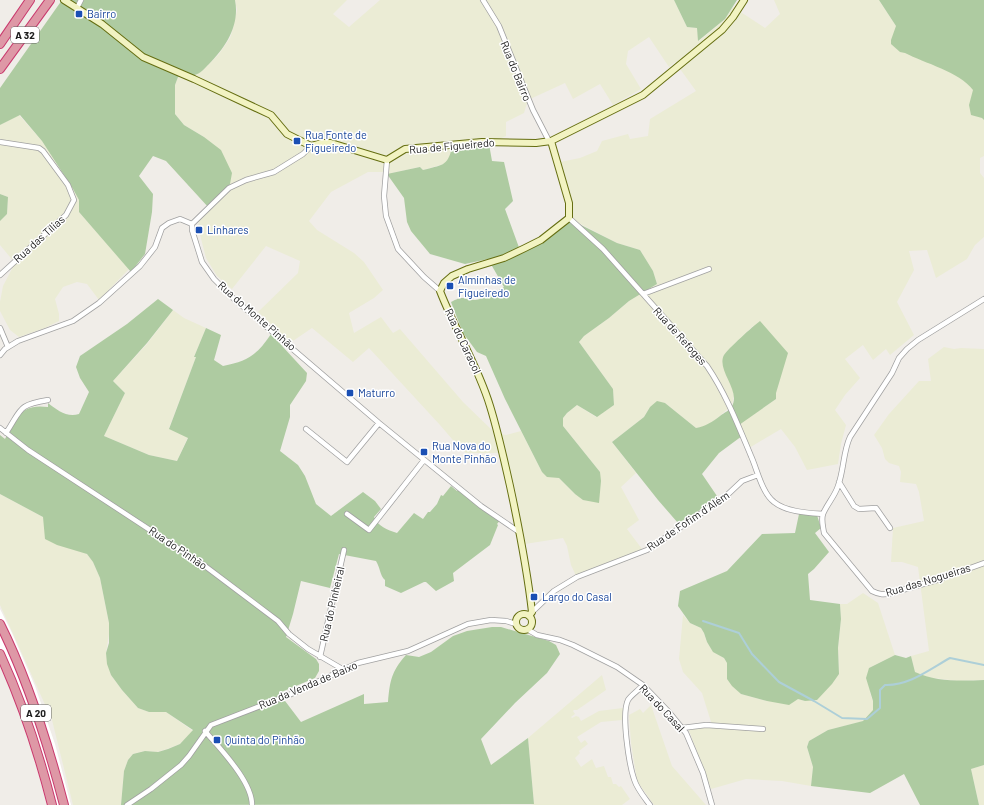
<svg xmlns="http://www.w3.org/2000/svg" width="984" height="805" font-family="Barlow,sans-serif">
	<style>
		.farmland { fill: #ebecd5; fill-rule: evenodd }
		.forest { fill: #aecba1 }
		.pier { fill: #fff }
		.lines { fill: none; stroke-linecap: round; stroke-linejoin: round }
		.stream { stroke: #adcfd8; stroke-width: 2 }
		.street-casing { stroke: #a1a1a1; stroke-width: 6 }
		.secondary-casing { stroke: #656e11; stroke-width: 8 }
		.highway-casing { stroke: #c9396d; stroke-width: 10 }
		.street { stroke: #fff; stroke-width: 4.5 }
		.secondary { stroke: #f2f3c2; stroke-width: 6 }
		.highway { stroke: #de98a6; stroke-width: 8 }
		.transit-dot { fill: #1a4fb4; stroke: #fff; stroke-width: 1.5 }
		.labels { text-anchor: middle; stroke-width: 3; stroke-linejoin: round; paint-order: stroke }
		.shield { fill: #fff; stroke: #636363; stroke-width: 1 }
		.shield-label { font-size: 10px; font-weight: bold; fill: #202020 }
		.transit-label { font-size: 11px; fill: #164399; stroke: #fff; text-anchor: start }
		.street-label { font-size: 11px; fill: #202020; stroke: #fff }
	</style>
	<rect width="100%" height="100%" fill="#f0ede8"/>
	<path class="farmland" d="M235 0H347L333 14 349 27 380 0H674L687 27 697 28 699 41 725 19 733 7 765 28 780 14 774 0H879L896 26 928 57 973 77 984 119V156L980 158V173L984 178V237L975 245 967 259 936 278 927 250 909 251 914 270 897 302 914 335 890 355 886 349 873 360 863 345 845 359 860 378 845 395 835 410 846 425 841 444 838 464 807 470 795 447 781 429 749 448 738 425 776 399V393L753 326 724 355 734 395 732 405 713 422 705 427 696 428 665 403 650 407 644 417 612 442 636 473 621 487 639 520 627 529 645 553 614 566 577 578 571 565 567 546 563 538 525 544 505 453H466L458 446 440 425 369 348 353 362 312 328 284 347 271 334V324L258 312 298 273 300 261 266 246 232 289 217 276 206 258 198 227 199 221 209 208 204 137 184 125 175 114V85L178 77 195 75 203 70 219 54 230 38 232 32 237 10ZM649 37 669 67 675 62 696 91 650 119 648 136 630 139 628 134 602 141 597 151 580 158 560 162 573 215V220L617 243 640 250 653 271 657 284 629 301 609 318 584 336 579 342 613 389 614 405 596 417 577 405 567 413 563 418V426L600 472 575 494 559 478 542 472 521 431 506 435 494 432 463 402 400 329 393 333 381 317 354 333 349 313 374 298 383 290 364 262 354 253 317 230 309 221 331 192 368 172H386L387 174 420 167 423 170 444 164 450 159 489 144 506 136V122L524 113 528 100 565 83 573 99 600 84 613 105 641 89 626 64 628 51Z
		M19 115 42 141 73 189 79 200V212L129 269 99 300 87 284 77 282 63 287 55 299 59 314V321L45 328 19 337 10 330 0 311V302L3 286 15 263 0 245V221L7 214 8 197 0 194V125Z
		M173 310 184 318 206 328 194 357H196L169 428 188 437 177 461 149 455 104 436 125 393 113 381 147 344Z
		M944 347 954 349 961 348 984 349V680L958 681 925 677 915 672 911 656 929 651 918 567 902 562H891L893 528 924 521 919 492 916 484 900 482 901 472 899 466 889 463 885 459 882 448 874 435 889 414 919 381H931L928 359Z
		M0 494 43 517 45 527 87 554 93 562 100 578 109 623V634L106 653 111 675 122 690 138 708 149 712H166L193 731 180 744 167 749 157 752 145 751 133 754 128 760 124 771 121 805H73L52 720 0 605Z
		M863 593 878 603 895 655 869 668 870 693 873 701V710L864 721 828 730 809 741 807 747 813 767 811 786 782 781 746 779 711 789 688 728 712 725 702 693 683 672 679 659 683 615 690 623 701 628 704 633 707 642 713 651 724 658 727 663V679L741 694 767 701 798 699 805 701 839 674 838 648 841 619 840 604H847Z
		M602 675 606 690 577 710H574L573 711 575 714 571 717 572 718 576 716 579 717 581 721 599 711 623 708 622 720 601 722 577 737 581 743 585 740 588 744 579 751 580 753 575 758 581 767 592 759 596 768 604 766 608 777H611L613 784H616L619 787 621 786 630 799 622 805H531L534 804 528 738Z
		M651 705 672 766 706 805H654L637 781 631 743 629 715 640 709 643 713Z
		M984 765V805H979L971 769Z"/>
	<path class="forest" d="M62 0H235C240 25 226 47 209 64 205 68 200 74 194 75 189 77 183 77 178 77L175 85V114L184 125 204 137 221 150 232 173 230 184 209 208 166 161 153 156 139 176 153 194 152 212 145 254 131 272 79 212V200L73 189 42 141 20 115 0 125V88Z
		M674 0H737L725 19 698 41 697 28 687 27Z
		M879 0H984V120L982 118 971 115 969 105 973 90C960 72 924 63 905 53L900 52 891 44V40L896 26Z
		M489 144 492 161 504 162 513 201 505 209 521 253 559 221 569 219 617 243 640 250 653 271 657 284 629 301 609 318 584 336 579 342 613 389 614 405 597 417 577 405 567 413 563 418V426L600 472 601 481 599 503 583 500 575 494 559 478 547 477 542 472 505 399 486 356 477 352 463 333 451 302C464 295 462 299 475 300 482 300 497 291 504 287L488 259 465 264 430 254 411 231 407 222 404 198 387 174 420 167 423 170C441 165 448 167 452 147Z
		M0 194 8 197 7 214 0 221Z
		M158 299 173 310 147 343 113 381 125 393 104 436 149 455 177 461 188 438 169 429 196 357H194L206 328 221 335 214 360 223 366C248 361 257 355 271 334L307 373 306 381 290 405V417L280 451 298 465 305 476 316 504 331 516 363 492 375 501 381 509 374 517C378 526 387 530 397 533L414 513 423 519 428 512H430L437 504 441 495 443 496 451 486 457 491 460 489 501 519 497 524 498 525 490 545 453 573 454 581 436 591 426 582H424L401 593 385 586V580C380 576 380 567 376 561L339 554 330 588 301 581 293 614 286 637 316 659 319 664V671L315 678 279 693 301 722 364 694V704L388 702C390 681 391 672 406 655L419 657 431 652 453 636 467 631 492 627H501L549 641 556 645 560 654 547 673 515 703 481 739 491 765 528 738 534 804 121 805 124 771 128 760 133 754 145 751 158 752 168 749 180 744 193 730 166 712H149L138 708 122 690 111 675 107 664 106 653 109 643V623L100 578 93 562 87 554 57 545 45 539 43 517 0 494V435L5 439C16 419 20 403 48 407V403C57 410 67 418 79 414L89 392 80 378 76 367 80 356 127 324Z
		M760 321 788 353 776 393V399L739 425 742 436 719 453 702 474 717 496 696 513 678 523 658 500 612 442 644 417 650 407 657 401 665 403 696 428C706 426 712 422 720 416 724 413 730 410 732 406 741 390 716 370 724 355 728 349 753 326 760 321Z
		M799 514 817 515 821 528 815 533 829 552 814 569 808 574 810 600 840 604 841 619 838 648 839 674 832 684 817 700 805 701 798 699 789 705 767 701 741 694 732 686 727 679V663L724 658 713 652 707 642 704 633 701 628 690 623 678 606 680 591 727 571 762 534 795 533Z
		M895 655 906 658 911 656 915 672C936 682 961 681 984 680V765L971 769 979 805H920L904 774 870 793 811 786 813 767 807 747 809 741 828 730 863 721 873 710V701L866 678 869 668Z"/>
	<path class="pier" d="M0 609 12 633 35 686 55 744 71 805H47L33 754 13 695 0 666Z"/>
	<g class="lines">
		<path class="stream" d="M703 621 739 633 752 654 779 682 814 701 842 718 867 719 880 708V690L885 685C909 686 930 669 950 658L984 665"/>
		<defs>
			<path id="street" d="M483 0 499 26 533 110 549 141
				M77 8 81 0
				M0 142 39 148 43 151 68 185 74 200 66 215 0 275
				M387 160 384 196 386 216 398 249 424 277 440 291
				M569 218 603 249 707 366C726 394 738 425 751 456 757 469 762 493 774 502 786 512 809 513 823 514
				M192 224V230L202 262 214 279 233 298 379 423 481 506 519 532
				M192 224 229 188 246 180 274 172 303 154 311 146
				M643 294 709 269
				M984 299 918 340 907 349 899 358 892 373 850 437C843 452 844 470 838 486 835 496 827 504 823 514 821 520 823 526 824 533L872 591C880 595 884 595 892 593L937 580 984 563
				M0 328 8 347
				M0 355 5 349 18 341 73 321 99 303 140 266 155 247 162 228 169 223 180 219 192 224
				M0 428 28 450 205 566 278 621 289 634 308 649 344 670
				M306 429 347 462 379 423
				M6 433C22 409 17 405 48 400
				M839 482 854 506 859 509 876 508 890 528
				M347 514 369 530 424 460
				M532 612 554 591 577 577 647 550 725 497 742 481 758 475
				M527 629 537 635 560 640 573 645 617 667 643 685 668 711 686 733 703 773 712 805
				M320 657 344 550
				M643 685C639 690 631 695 628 700 621 714 629 764 634 779 637 789 644 797 650 805
				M682 728 706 725 763 729
				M205 731C220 749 252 781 252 805
				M127 805 151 789 181 765 189 756 211 725 289 695 358 663 408 651 468 624 491 620 506 621 516 624"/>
			<path id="secondary" d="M64 0 102 24 143 57 194 79 271 115 287 134 311 146 321 143H331L387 160 405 149 482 142 536 143 551 141 643 95 722 30 733 17 744 0
				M516 622a8 8 0 1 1 16 0a8 8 0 1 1-16 0Z
				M529 616 532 612C527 569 519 528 510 486 504 459 498 432 490 406 478 366 455 330 440 291L444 283 452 276 468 269 504 258 525 248 541 240 569 218V203L551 141"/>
			<path id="highway" d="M0 44 30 0
				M0 69 50 0
				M0 624C28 680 48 744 64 805
				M0 654C22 702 39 754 52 805"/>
		</defs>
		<use href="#street" class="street-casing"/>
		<use href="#secondary" class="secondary-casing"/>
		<use href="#highway" class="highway-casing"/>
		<use href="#street" class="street"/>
		<use href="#secondary" class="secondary"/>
		<use href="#highway" class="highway"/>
	</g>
	<g class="transit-dot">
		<rect x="75" y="10" width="8" height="8" rx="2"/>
		<rect x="293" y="137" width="8" height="8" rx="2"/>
		<rect x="195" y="226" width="8" height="8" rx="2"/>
		<rect x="446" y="282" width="8" height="8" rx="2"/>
		<rect x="346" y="389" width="8" height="8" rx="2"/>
		<rect x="420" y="448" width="8" height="8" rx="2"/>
		<rect x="530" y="593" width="8" height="8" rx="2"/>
		<rect x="213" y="736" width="8" height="8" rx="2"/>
	</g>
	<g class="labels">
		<g class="shield">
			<rect x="11" y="27" width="28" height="16" rx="3"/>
			<rect x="21" y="705" width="30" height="16" rx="3"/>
		</g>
		<g class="shield-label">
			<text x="25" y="39">A 32</text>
			<text x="36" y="717">A 20</text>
		</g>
		<g class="transit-label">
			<text x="87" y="18">Bairro</text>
			<text x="305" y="139">Rua Fonte de<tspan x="305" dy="13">Figueiredo</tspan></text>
			<text x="207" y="234">Linhares</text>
			<text x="458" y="284">Alminhas de<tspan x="458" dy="13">Figueiredo</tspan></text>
			<text x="358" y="397">Maturro</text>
			<text x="432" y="450">Rua Nova do<tspan x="432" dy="13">Monte Pinhão</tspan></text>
			<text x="542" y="601">Largo do Casal</text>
			<text x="225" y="744">Quinta do Pinhão</text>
		</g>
		<g class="street-label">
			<text transform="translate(516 71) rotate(68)" y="4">Rua do Bairro</text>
			<text transform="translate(452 146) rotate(-5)" y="4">Rua de Figueiredo</text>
			<text transform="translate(39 239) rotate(-42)" y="4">Rua das Tílias</text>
			<text transform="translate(257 316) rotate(41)" y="4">Rua do Monte Pinhão</text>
			<text transform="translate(680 336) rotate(48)" y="4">Rua de Refoges</text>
			<text transform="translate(463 341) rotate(65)" y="4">Rua do Caracol</text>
			<text transform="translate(688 521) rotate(-34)" y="4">Rua de Fofim d´Além</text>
			<text transform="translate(178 548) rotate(34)" y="4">Rua do Pinhão</text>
			<text transform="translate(928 580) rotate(-17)" y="4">Rua das Nogueiras</text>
			<text transform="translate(332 604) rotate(-77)" y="4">Rua do Pinheiral</text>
			<text transform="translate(308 685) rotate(-23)" y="4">Rua da Venda de Baixo</text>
			<text transform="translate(662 708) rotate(47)" y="4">Rua do Casal</text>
		</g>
	</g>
</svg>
